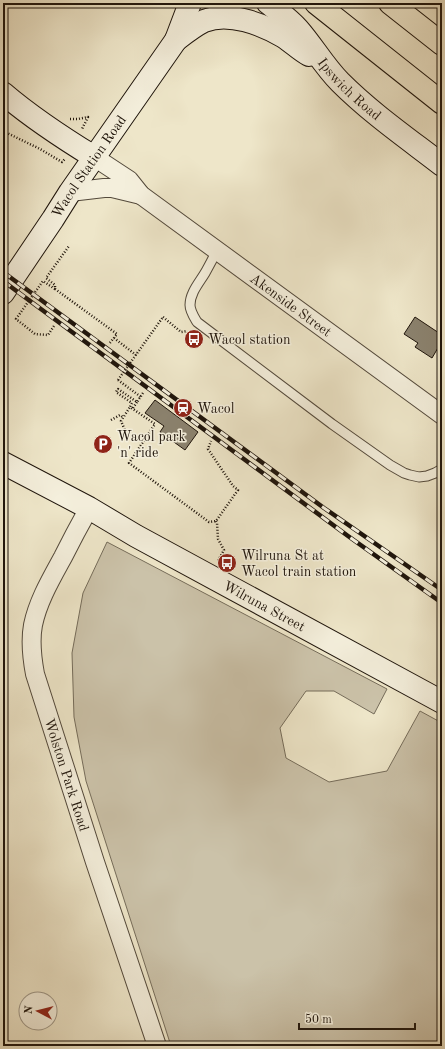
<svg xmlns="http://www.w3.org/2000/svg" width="445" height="1049" font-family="'Old Standard TT',serif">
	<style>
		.green { fill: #cbc2a9; stroke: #756c5a }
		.building { fill: #8b826e; stroke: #1f150c }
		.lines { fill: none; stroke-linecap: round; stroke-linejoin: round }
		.lane-casing { stroke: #53493b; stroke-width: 11 }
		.street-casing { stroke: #53493b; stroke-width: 20 }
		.secondary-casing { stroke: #1f150c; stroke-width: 24 }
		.highway-casing { stroke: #1f150c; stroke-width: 24 }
		.path { stroke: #1f150c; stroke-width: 2.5; stroke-dasharray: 1 2; stroke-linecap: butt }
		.lane { stroke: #f4efdc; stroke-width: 9 }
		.street { stroke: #f4efdc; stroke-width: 18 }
		.secondary { stroke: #f4efdc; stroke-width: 22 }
		.highway { stroke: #eee6c9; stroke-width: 22 }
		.rail-casing { stroke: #1f150c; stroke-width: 4.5 }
		.rail { stroke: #f4efdc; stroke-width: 3; stroke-dasharray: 9; stroke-linecap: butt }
		.path-bridge { stroke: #1f150c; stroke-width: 2.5; stroke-dasharray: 1 2; stroke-linecap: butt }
		.labels { text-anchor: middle; stroke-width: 3; stroke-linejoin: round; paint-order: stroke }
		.street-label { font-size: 14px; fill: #1f150c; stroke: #f4efdc }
		.poi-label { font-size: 14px; fill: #1f150c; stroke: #f4efdc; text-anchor: start }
	</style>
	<rect width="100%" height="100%" fill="#eee6c9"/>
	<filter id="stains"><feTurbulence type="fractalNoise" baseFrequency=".005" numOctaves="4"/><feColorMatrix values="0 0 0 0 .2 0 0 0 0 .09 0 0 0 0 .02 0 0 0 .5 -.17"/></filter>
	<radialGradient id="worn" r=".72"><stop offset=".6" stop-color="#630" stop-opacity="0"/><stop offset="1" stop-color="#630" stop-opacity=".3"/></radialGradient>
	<path class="green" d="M107 542 387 689 374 714 334 691H306L280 728 286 758 329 782 387 771 420 711 442 723V1046H171L86 781 74 717 72 653 83 593Z"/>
	<path class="building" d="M415 317 442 335V341L432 358 415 347 418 343 404 334Z
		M155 400 198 432 185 450 160 432 164 426 145 413Z"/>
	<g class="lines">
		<defs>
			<path id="lane" d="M217 251C213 258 209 266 205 273 199 283 190 293 190 305 190 311 194 317 197 322L332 424 390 465 404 473 410 475 419 477 427 476 435 473 442 469"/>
			<g id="street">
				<path id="s1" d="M94 157 129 180 141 195 442 415"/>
				<path d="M70 192 104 188H112L141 195"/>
				<path id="s2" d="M89 508C80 524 71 541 63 557 51 579 38 601 33 625 30 641 32 658 35 674L95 862 157 1046"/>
			</g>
			<g id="secondary">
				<path id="s3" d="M268 3C278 11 289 19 298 29 313 46 324 66 340 82 371 113 407 138 442 165"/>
				<path d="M176 40C185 33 194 26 204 21 229 11 262 24 284 37 293 43 300 50 309 55"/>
				<path d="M3 93C31 117 63 138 94 157"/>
				<path id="s4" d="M3 293 53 219 70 192 176 40 190 3"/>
				<path id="s5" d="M3 463 89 508 136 536 442 702"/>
			</g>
			<path id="highway" d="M316 3 442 103
				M390 3 442 44"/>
		</defs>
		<use href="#lane" class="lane-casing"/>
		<use href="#street" class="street-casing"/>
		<use href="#secondary" class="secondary-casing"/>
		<use href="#highway" class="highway-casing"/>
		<path class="path" d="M3 10 8 3
			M70 119H78L88 117 82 129
			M3 131 40 149 62 162 65 159
			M55 289 117 334 109 344
			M163 317 181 332 187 331
			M54 326 48 335 35 334 16 319 43 281 55 289V285L46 278 69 246
			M114 338 136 355
			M118 380 141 397
			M143 393 137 402 118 389 116 392 132 403 130 407 155 424 129 463 209 522 216 521 238 490 233 486 208 449 211 441
			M133 408 137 402
			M111 420 120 415 123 417
			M127 435 121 421 130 407
			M216 521 217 523 218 539 224 550 218 561"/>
		<use href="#lane" class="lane"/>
		<use href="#street" class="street"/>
		<use href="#secondary" class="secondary"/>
		<use href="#highway" class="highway"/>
		<defs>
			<path id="rail" d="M3 272 324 508 442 590
				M3 281 348 536 442 603"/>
		</defs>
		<use href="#rail" class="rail-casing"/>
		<use href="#rail" class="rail"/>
		<path class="path-bridge" d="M118 380 163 317"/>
	</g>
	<defs>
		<symbol id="bus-disc" viewBox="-11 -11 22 22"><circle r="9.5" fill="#8f2418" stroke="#f4efdc"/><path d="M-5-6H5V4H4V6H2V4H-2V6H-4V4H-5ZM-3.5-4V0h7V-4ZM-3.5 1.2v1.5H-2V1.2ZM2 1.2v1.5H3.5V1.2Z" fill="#fff"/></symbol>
		<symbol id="station-disc" viewBox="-11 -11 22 22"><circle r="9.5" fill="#8f2418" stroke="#f4efdc"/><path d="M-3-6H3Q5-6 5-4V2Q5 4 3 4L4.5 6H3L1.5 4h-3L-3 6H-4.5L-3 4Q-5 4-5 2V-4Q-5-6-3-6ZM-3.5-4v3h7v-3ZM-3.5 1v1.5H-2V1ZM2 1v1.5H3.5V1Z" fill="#fff"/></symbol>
		<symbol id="parking-disc" viewBox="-11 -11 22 22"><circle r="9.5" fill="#8f2418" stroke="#f4efdc"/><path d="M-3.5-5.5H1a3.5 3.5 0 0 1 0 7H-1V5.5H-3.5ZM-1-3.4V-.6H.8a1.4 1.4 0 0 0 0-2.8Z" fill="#fff"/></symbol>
	</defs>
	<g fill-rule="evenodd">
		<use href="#bus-disc" x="183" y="328" width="22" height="22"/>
		<use href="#station-disc" x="172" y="397" width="22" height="22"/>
		<use href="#parking-disc" x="92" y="433" width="22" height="22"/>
		<use href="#bus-disc" x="216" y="552" width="22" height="22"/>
	</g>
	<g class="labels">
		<g class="street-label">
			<text dy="5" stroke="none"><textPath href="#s3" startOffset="119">Ipswich Road</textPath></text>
			<text dy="5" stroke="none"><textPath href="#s4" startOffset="153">Wacol Station Road</textPath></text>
			<text dy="5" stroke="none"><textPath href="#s1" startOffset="247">Akenside Street</textPath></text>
			<text dy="5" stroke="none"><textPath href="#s5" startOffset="298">Wilruna Street</textPath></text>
			<text dy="5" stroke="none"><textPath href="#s2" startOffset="285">Wolston Park Road</textPath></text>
		</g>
		<g class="poi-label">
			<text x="208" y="344">Wacol station</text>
			<text x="197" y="413">Wacol</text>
			<text x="117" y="441">Wacol park<tspan x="117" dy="16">'n' ride</tspan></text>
			<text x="241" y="560">Wilruna St at<tspan x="241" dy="16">Wacol train station</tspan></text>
		</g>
	</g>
	<rect width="445" height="1049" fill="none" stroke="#eee6c9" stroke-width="16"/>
	<rect x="4" y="4" width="437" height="1041" fill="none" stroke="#1f150c" stroke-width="2"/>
	<rect x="8" y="8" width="429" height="1033" fill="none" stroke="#1f150c"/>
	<g transform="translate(38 1011) rotate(277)"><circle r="19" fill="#f4efdc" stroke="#9f9889"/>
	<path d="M0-3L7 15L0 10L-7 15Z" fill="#8f2418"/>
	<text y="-6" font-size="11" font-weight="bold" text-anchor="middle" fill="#1f150c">N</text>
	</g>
	<path d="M299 1023v6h116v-6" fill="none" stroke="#1f150c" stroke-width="2"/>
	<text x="305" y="1023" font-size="12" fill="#1f150c" stroke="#f4efdc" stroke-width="3" paint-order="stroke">50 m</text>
	<rect width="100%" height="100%" filter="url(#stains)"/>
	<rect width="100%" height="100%" fill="url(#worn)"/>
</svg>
